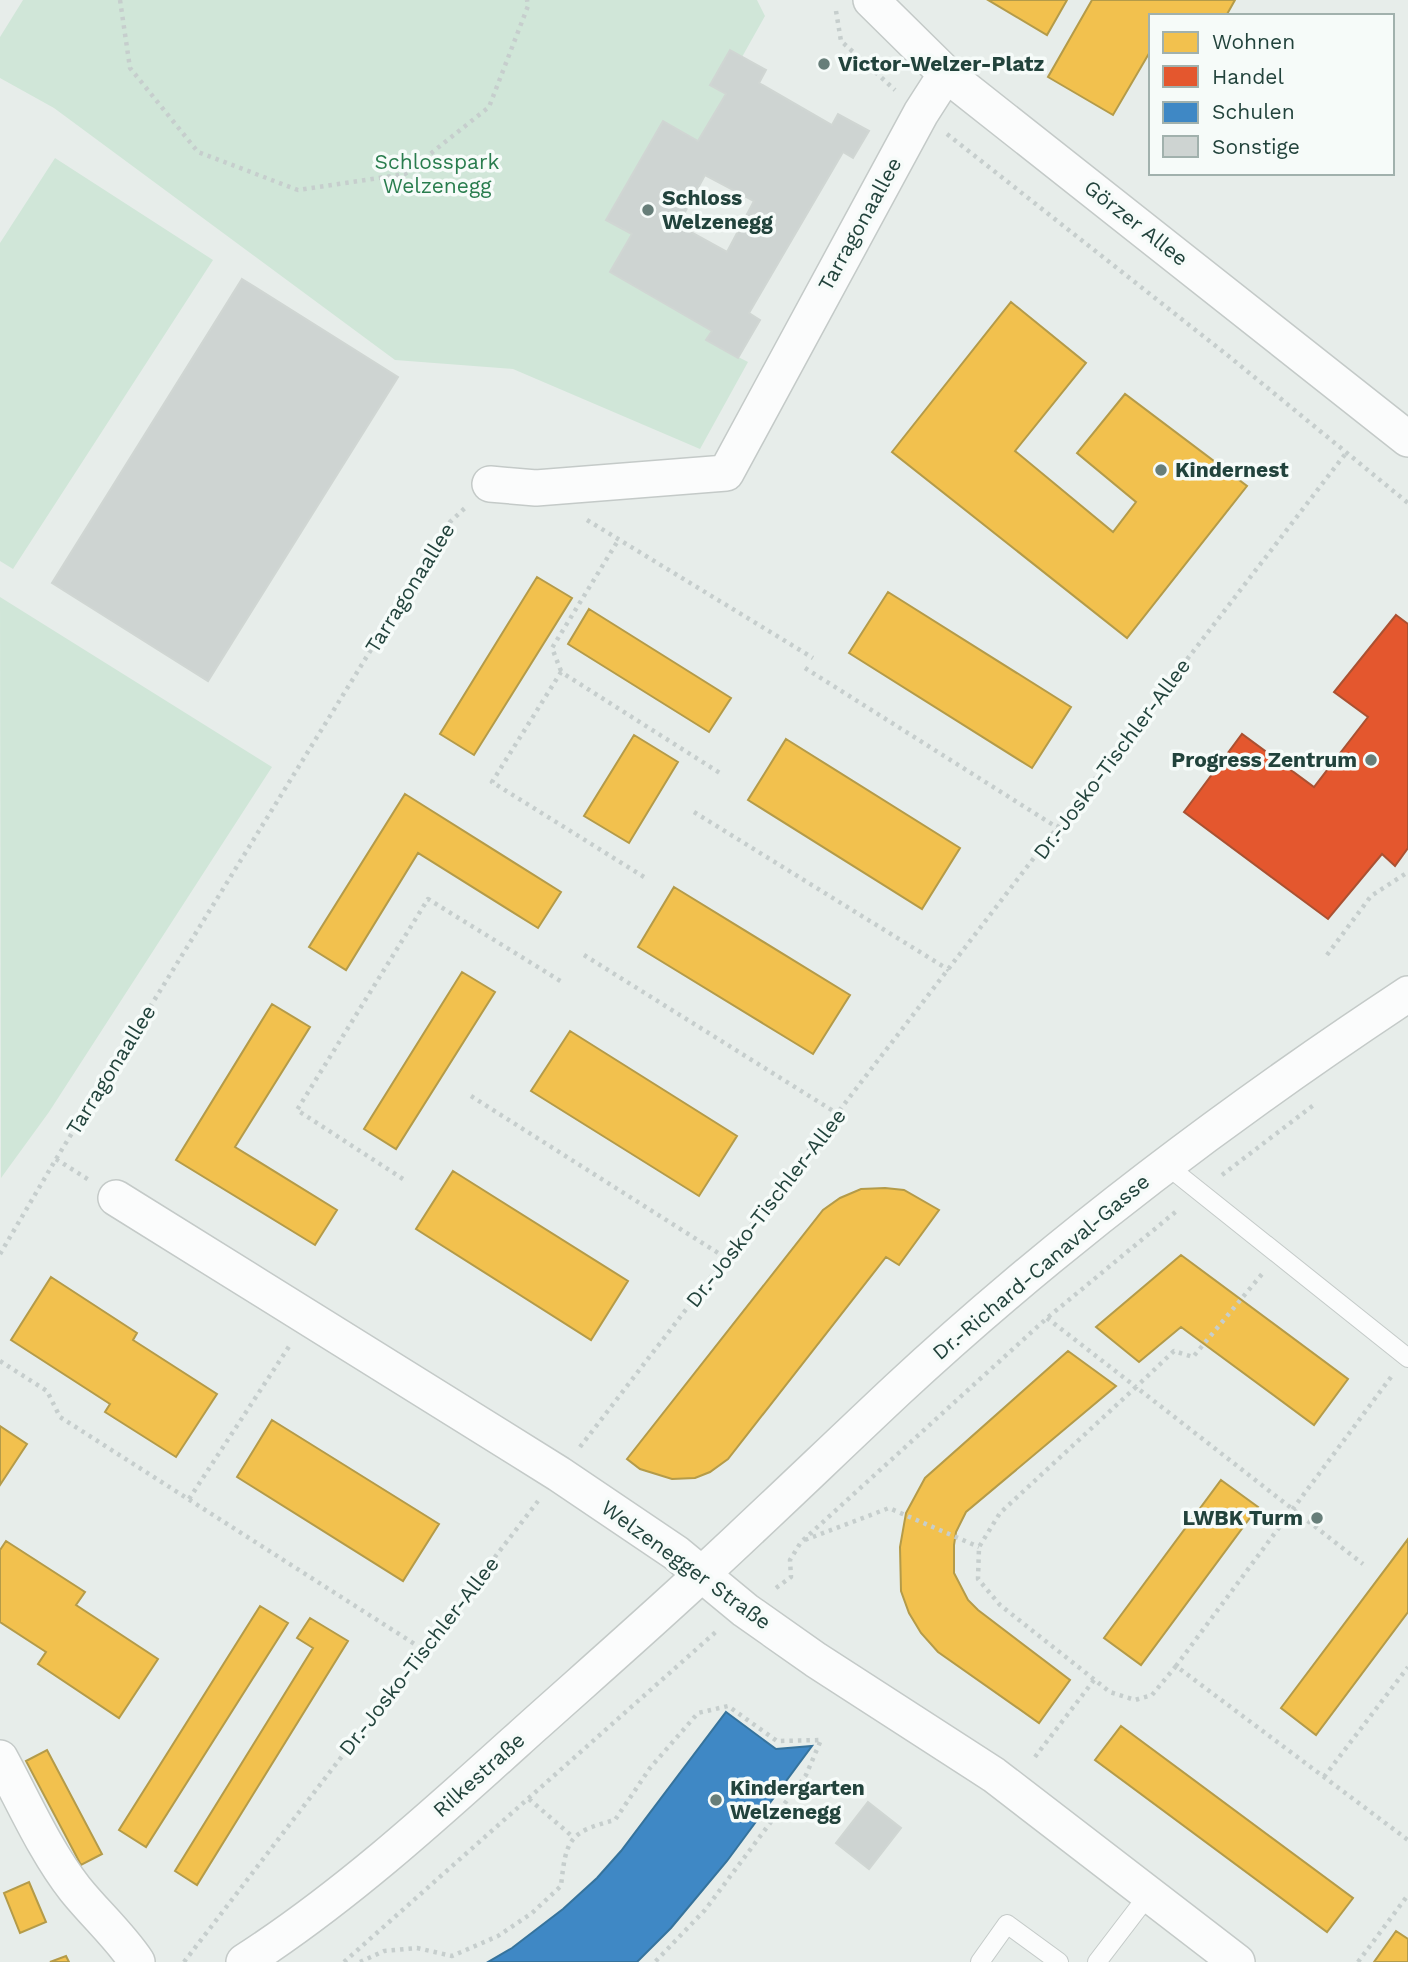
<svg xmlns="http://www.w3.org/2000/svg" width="1408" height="1962" font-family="'Work Sans',sans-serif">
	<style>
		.green { fill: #d0e6d8 }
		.homes { fill: #f2c14e; stroke: #b49b49; stroke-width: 2 }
		.shops { fill: #e4572e; stroke: #aa5132; stroke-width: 2 }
		.schools { fill: #3f88c5; stroke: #36739c; stroke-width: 2 }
		.building { fill: #ced4d2; stroke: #d0d6d3; stroke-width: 2; fill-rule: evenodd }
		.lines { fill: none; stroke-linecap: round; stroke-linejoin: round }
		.service-casing { stroke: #c4cac8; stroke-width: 20 }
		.minor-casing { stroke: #c4cac8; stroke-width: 38 }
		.path { stroke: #c6cecd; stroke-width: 4.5; stroke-dasharray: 3.5 5; stroke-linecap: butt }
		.service { stroke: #fbfcfc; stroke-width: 18 }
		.minor { stroke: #fbfcfc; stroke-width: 35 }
		.poi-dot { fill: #677e79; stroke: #f6fbf9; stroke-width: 2.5 }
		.labels { text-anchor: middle; stroke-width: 7; stroke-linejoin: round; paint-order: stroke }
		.poi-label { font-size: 21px; font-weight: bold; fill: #22433c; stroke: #f6fbf9; text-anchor: start }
		.park-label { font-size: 21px; fill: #297d4e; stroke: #f6fbf9 }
		.street-label { font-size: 21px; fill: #22433c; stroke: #f6fbf9 }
	</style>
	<rect width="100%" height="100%" fill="#e7edea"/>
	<path class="green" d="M23 0H757L765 16 742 57 710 85 726 94 698 141 663 121 606 219 632 234 610 272 712 331 707 341 748 362 700 449 513 369 395 360 54 108 0 78V37Z
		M55 158 213 260 13 569 0 561V243Z
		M0 597 272 767 49 1112 1 1178Z"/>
	<path class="homes" d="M988 0H1067L1047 35Z
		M1092 0H1235L1226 16H1151V50L1113 115 1048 77Z
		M1011 302 1086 363 1015 451 1113 532 1136 502 1077 453 1125 394 1247 486 1127 638 892 452Z
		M537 577 572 598 474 755 440 734Z
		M888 592 1071 707 1032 768 849 653Z
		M589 609 731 698 709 732 568 644Z
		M634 735 678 762 629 843 584 816Z
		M786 739 960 848 922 909 748 800Z
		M405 794 561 892 538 928 418 853 346 970 309 947Z
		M674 887 850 995 813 1054 638 947Z
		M462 972 495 992 396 1149 364 1129Z
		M272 1004 310 1027 235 1147 337 1210 315 1245 176 1160Z
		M570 1031 737 1136 699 1196 531 1091Z
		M453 1171 628 1281 591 1340 416 1229Z
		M885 1188 904 1190 939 1210 899 1265 886 1257 728 1459 710 1472 695 1478 672 1479 640 1469 627 1459 823 1210 840 1198 861 1189Z
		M1181 1255 1348 1379 1314 1425 1181 1327 1139 1362 1096 1327Z
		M51 1277 137 1333 133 1340 217 1394 176 1457 105 1412 110 1404 11 1340Z
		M1068 1351 1116 1386 966 1512 956 1532 954 1545V1573L968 1600 978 1610 1070 1680 1039 1723 938 1652 921 1633 909 1613 901 1591 900 1547 906 1513 925 1478Z
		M272 1420 439 1524 403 1581 237 1477Z
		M0 1426 27 1444 0 1485Z
		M1221 1480 1258 1507 1141 1665 1104 1638Z
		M1408 1539V1612L1316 1735 1281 1708Z
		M6 1541 85 1592 76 1605 158 1659 119 1718 38 1664 46 1652 0 1622V1550Z
		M260 1606 288 1623 146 1847 119 1830Z
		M310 1618 348 1641 197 1885 175 1871 313 1648 297 1638Z
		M1121 1726 1353 1898 1327 1932 1095 1760Z
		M47 1750 102 1854 81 1865 26 1761Z
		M29 1882 46 1922 20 1933 4 1893Z
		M1396 1931 1408 1939V1962H1374Z
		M66 1956 69 1962H50Z"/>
	<path class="shops" d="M1396 615 1408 624V848L1395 866 1382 854 1328 919 1184 812 1242 734 1314 787 1368 717 1334 692Z"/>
	<path class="schools" d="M726 1712 776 1749 812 1746 727 1861 671 1928 637 1962H488L512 1948 563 1909 597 1878 621 1851Z"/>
	<path class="building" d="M730 50 766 70 759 83 832 125 838 114 869 131 853 158 843 152 749 313 760 320 738 358 706 340 712 331 610 272 632 234 606 220 663 121 698 141 726 94 710 85ZM705 175 754 201 727 252 678 225Z
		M242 279 398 377 208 681 52 583Z
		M868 1802 901 1828 869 1869 836 1843Z"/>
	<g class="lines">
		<defs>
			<path id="service" d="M1165 1164 1408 1358
				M980 1962 1007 1924 1059 1962
				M1097 1962 1149 1894"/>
			<path id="minor" d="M871 0 946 74 1408 439
				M490 484 536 488 726 473 921 113 946 74
				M116 1198 559 1474 676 1553 745 1610 816 1660 994 1775 1237 1962
				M0 1758C23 1800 45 1851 75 1889 95 1914 119 1935 137 1962
				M244 1962C348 1895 441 1809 533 1726 590 1675 647 1625 703 1573 768 1513 832 1451 897 1390 1055 1243 1228 1113 1408 994"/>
		</defs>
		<use href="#service" class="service-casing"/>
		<use href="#minor" class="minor-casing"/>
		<path class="path" d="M120 0 130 68 198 152 298 190 405 174 489 107 528 6 527 0
			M836 11 841 41 895 90
			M947 134 1231 358 1408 503
			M587 520 813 658
			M805 668 1058 828
			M561 671 552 648 619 539
			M694 812 949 970
			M644 877 492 782 561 672 723 775
			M584 955 838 1114
			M1327 955 1371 896 1408 872
			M471 1096 726 1258
			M56 1159 89 1180
			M1222 1175 1315 1104
			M403 1179 297 1110 428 899 562 982
			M0 1254 56 1159 450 522 466 507
			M1047 1318 1136 1387 1174 1351 1193 1357 1262 1274
			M0 1361 47 1391 60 1417 424 1650
			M1391 1377 1176 1666 1408 1840
			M580 1447 1346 453
			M189 1499 290 1345
			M805 1540 889 1508 979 1547
			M776 1588 791 1577 790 1560 801 1542 1047 1318 1179 1209
			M1176 1666 1152 1695 1135 1700 1110 1692 1000 1605 978 1579 979 1547 1000 1513 1136 1387 1363 1564
			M1035 1757 1094 1680
			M1324 1777 1408 1667
			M529 1799 573 1837
			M184 1962 538 1501
			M344 1962 718 1630
			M360 1962 384 1951 417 1948 452 1956 498 1936 532 1913 561 1886C566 1839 569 1832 615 1820L650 1768 698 1713 728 1706 777 1741 821 1740 806 1775 705 1910 655 1962
			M1358 1962 1408 1895"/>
		<use href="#service" class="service"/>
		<use href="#minor" class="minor"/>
	</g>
	<g class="poi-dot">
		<circle cx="824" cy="64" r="7"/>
		<circle cx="648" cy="210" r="7"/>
		<circle cx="1161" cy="470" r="7"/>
		<circle cx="1371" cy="760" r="7"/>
		<circle cx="1317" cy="1518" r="7"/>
		<circle cx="716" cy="1800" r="7"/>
	</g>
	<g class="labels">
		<g class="poi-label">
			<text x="838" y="71">Victor-Welzer-Platz</text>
			<text x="662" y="205">Schloss<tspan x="662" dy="24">Welzenegg</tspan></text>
			<text x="1175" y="477">Kindernest</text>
			<text x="1357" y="767" text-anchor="end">Progress Zentrum</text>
			<text x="1303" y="1525" text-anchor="end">LWBK Turm</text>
			<text x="730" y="1795">Kindergarten<tspan x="730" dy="24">Welzenegg</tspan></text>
		</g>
		<g class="park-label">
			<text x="437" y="169">Schlosspark<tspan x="437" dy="24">Welzenegg</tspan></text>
		</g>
		<g class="street-label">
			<text transform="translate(1136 223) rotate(38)" y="7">Görzer Allee</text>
			<text transform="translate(860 224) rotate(-61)" y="7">Tarragonaallee</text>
			<text transform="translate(410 588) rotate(-58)" y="7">Tarragonaallee</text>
			<text transform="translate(1112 759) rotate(-53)" y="7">Dr.-Josko-Tischler-Allee</text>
			<text transform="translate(111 1070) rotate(-58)" y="7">Tarragonaallee</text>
			<text transform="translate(766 1208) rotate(-52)" y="7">Dr.-Josko-Tischler-Allee</text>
			<text transform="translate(1041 1267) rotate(-40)" y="7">Dr.-Richard-Canaval-Gasse</text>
			<text transform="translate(686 1565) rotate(36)" y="7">Welzenegger Straße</text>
			<text transform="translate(419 1656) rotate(-52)" y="7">Dr.-Josko-Tischler-Allee</text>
			<text transform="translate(479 1775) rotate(-42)" y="7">Rilkestraße</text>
		</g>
	</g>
	<rect x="1149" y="14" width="245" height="161" fill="#f6fbf9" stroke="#a1b1ad" stroke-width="2"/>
	<rect x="1163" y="32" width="35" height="21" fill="#f2c14e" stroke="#a1b1ad" stroke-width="2"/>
	<text x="1212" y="49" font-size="21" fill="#22433c">Wohnen</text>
	<rect x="1163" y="66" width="35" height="21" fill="#e4572e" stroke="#a1b1ad" stroke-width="2"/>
	<text x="1212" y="84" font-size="21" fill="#22433c">Handel</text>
	<rect x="1163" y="102" width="35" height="21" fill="#3f88c5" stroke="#a1b1ad" stroke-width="2"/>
	<text x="1212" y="119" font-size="21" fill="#22433c">Schulen</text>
	<rect x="1163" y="136" width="35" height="21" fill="#ced4d2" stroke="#a1b1ad" stroke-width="2"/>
	<text x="1212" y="154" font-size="21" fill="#22433c">Sonstige</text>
</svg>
